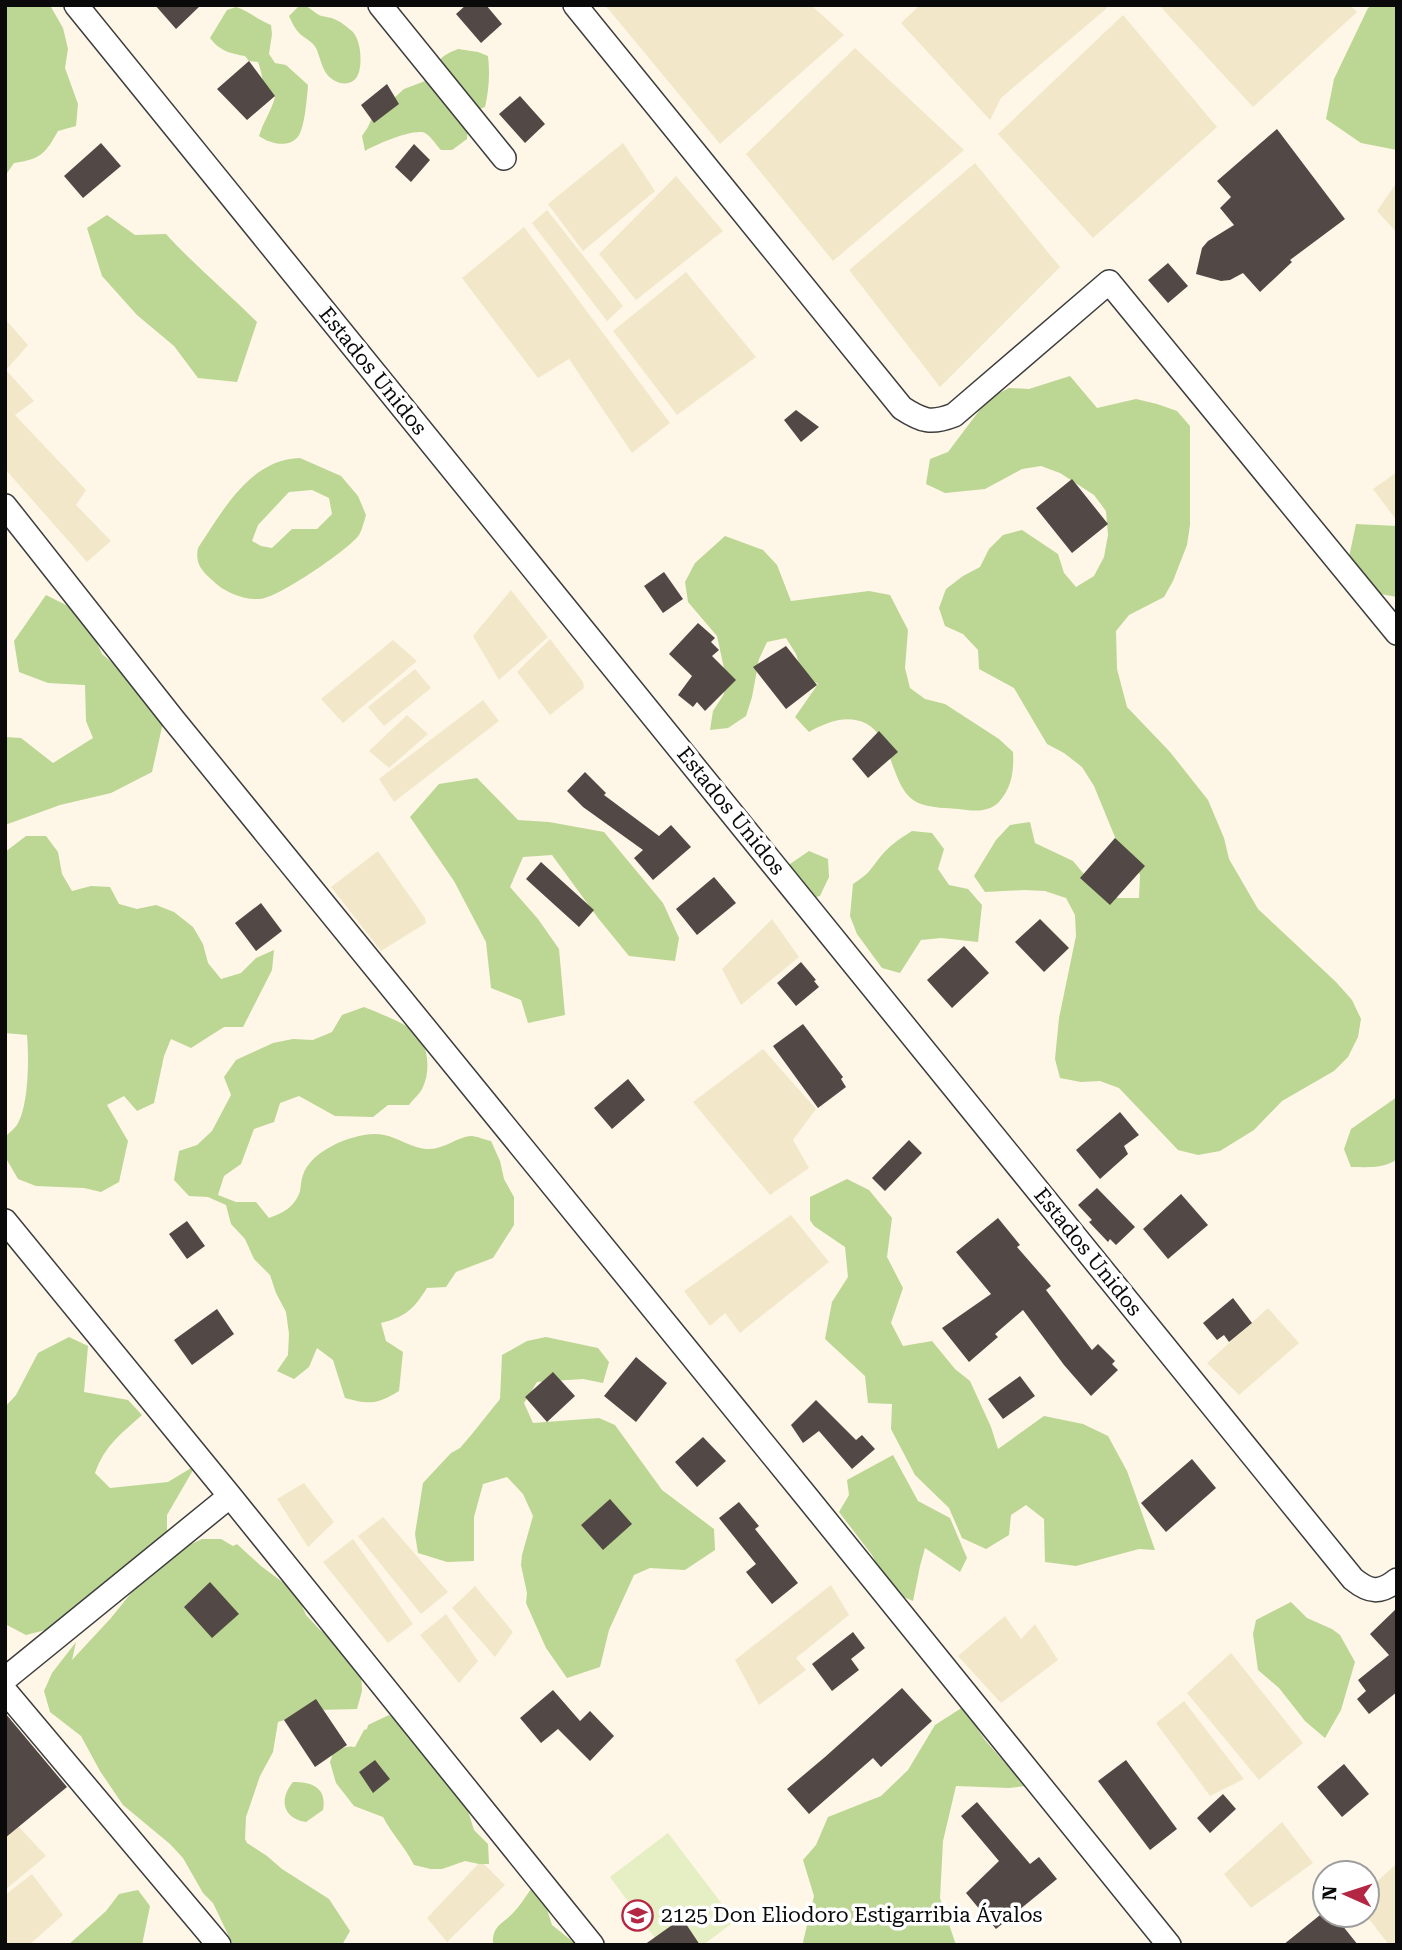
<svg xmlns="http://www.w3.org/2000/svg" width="1402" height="1950" font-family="'Roboto Serif',serif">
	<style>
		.farmland { fill: #f2e8c9 }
		.forest { fill: #bcd693; fill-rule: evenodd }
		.pitch { fill: #e6eec4 }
		.building { fill: #524946 }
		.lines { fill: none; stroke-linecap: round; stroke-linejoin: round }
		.minor-casing { stroke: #3d3d3d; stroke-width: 26 }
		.minor { stroke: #fff; stroke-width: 23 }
		.labels { text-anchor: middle; stroke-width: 7; stroke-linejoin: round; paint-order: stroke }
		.street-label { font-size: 21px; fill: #0a0a0a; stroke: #fff }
		.poi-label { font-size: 21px; fill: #0a0a0a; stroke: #fff; text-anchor: start }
	</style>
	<rect width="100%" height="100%" fill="#fef6e7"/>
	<path class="farmland" d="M605 5H811L844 35 720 144Z
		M920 5H1105L1107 8 1001 98 990 120 901 23Z
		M1159 5H1350L1357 12 1253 107Z
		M1123 15 1217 127 1093 238 998 134Z
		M855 48 964 150 833 261 746 154Z
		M623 143 655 191 583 251 548 204Z
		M975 163 1060 267 940 387 849 270Z
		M676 176 723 231 636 300 599 254Z
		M1397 182V233L1377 211Z
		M547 210 623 306 607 321 532 223Z
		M524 227 670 423 632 453 569 359 538 378 462 278Z
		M686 272 756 357 677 415 613 331Z
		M5 319 28 345 6 370 34 401 15 415 86 490 76 505 111 541 87 562 5 469Z
		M1397 472V521L1373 489Z
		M511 590 548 637 499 680 473 636Z
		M550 639 583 682 584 688 550 715 517 672Z
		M393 640 417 661 343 723 321 699Z
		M415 669 431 688 384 726 368 707Z
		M483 700 499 721 394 802 379 779Z
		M407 715 428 734 389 768 369 751Z
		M378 851 425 918 426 923 381 951 331 887Z
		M772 919 799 957 741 1005 722 969Z
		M763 1049 816 1109 793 1140 809 1168 770 1195 693 1102Z
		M791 1215 829 1262 740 1333 725 1313 710 1326 684 1291Z
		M1268 1308 1299 1343 1239 1395 1207 1363Z
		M304 1483 334 1522 308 1547 277 1499Z
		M383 1517 448 1592 421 1614 358 1536Z
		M353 1539 413 1624 388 1643 323 1562Z
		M831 1585 849 1615 796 1658 806 1670 759 1705 735 1660Z
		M475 1586 513 1632 495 1657 452 1608Z
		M446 1614 478 1661 459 1683 420 1635Z
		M1005 1616 1021 1639 1035 1624 1058 1660 1001 1703 958 1656Z
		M1231 1653 1303 1743 1259 1780 1187 1693Z
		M1184 1701 1244 1779 1210 1796 1156 1723Z
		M7 1814 46 1856 5 1890V1816Z
		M1282 1822 1313 1863 1251 1908 1224 1874Z
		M481 1861 505 1885 447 1942 427 1918Z
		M1395 1865 1397 1867V1943L1389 1945 1366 1915 1367 1891Z
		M32 1874 63 1915 29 1945H5V1895Z"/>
	<path class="forest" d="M5 5H48L51 7 63 28 68 49 65 68 78 104 76 126 58 131C45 154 41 159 14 163L5 176Z
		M300 5C309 6 311 10 319 15 323 17 330 17 334 19 340 21 347 27 352 31 361 40 362 61 359 72 354 89 334 85 326 73 321 65 320 57 316 48 313 42 306 39 300 34 295 29 292 23 289 16Z
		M1373 5H1397V150L1361 143 1326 119 1334 79 1368 8Z
		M236 7C249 11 258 20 271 25L272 34 269 54 275 63 286 65 308 85C307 97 305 125 299 135 291 149 270 144 259 136 263 122 271 112 275 97 260 87 264 77 258 62L249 61 245 56C229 53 220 51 210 38L227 10Z
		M458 49 478 52 488 56C490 73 489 90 485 107 467 114 469 121 467 139L452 150H441C436 145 431 136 425 133 414 128 375 145 365 151L362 136 368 127 372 118 404 89 433 78C435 61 442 55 458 49Z
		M107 215 135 235 166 234C194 265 227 292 257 322L237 382 198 378 174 346 137 315 102 276 87 228Z
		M1070 376 1097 408 1136 399 1157 404 1177 411 1190 426V525L1187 545 1173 581 1164 597 1129 615 1116 631 1117 669 1127 707 1170 752 1208 800 1224 838 1229 859 1258 909 1336 982 1352 1000 1361 1019 1358 1037 1348 1057 1334 1071 1282 1101 1254 1130 1220 1151 1198 1155 1178 1150 1119 1088 1100 1081 1081 1082 1060 1078 1055 1059 1059 1018 1076 936 1075 915 1066 898 1045 891 1024 890 985 892 974 876 996 840 1010 825 1030 822 1035 843 1073 861 1100 893 1118 898H1139L1140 875 1131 857 1117 842 1094 786 1082 767 1064 753 1047 744 1014 688 979 669 978 650 963 634 945 626 939 608 946 589 963 576 980 567 989 549 1003 535 1022 530 1058 554 1064 573 1076 587 1094 576 1104 557 1108 535 1106 511 1094 495 1060 473 1041 466 1022 469 985 489 945 493 926 484 930 459 948 452 988 399 1009 388 1029 389Z
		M300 458 341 476 358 496 366 515C364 522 362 530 359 535 348 550 278 598 260 599 242 600 224 592 212 580 201 570 195 563 198 548 222 512 250 459 300 458ZM312 490 329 498 332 514 317 529H292L272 548 261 546 252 541 258 525 289 492Z
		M1356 524 1397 526V597L1364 591 1349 557Z
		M725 536 763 550 777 565 791 601 869 591 890 595 908 630 905 668 910 688 925 699 945 704 999 739 1013 752C1014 771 1012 787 999 802 988 813 972 811 959 809 947 808 932 808 921 804 889 793 896 738 865 723 846 714 825 723 809 732L795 717 818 684 802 673 796 654 786 638 767 642 759 659 752 697 746 716 728 728 710 730 713 711 724 694 725 673 717 636 688 602 685 582 695 563Z
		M46 595 84 614 102 654 158 701 164 718 152 772 111 793 60 805 5 825V737L21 738 53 763 93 738 86 721 85 685 48 683 19 672 14 641Z
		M477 778 518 820 549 822 604 832 663 903 679 938 675 961 629 956 598 918 552 855 523 857 510 887 538 919 559 949 565 1015 528 1023 521 1000 491 988 486 942 454 881 410 817 439 784Z
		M912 831 932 833 944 849 938 869 949 885 968 889 982 905 978 942 941 938 921 940 900 973 882 968 857 934 850 916 853 884C870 873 869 871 881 856 890 845 901 838 912 831Z
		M26 836H46L58 852 62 874 72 891 91 886 110 887 119 904 137 909 156 905 174 912 193 927 203 944 208 963 221 979 241 973 256 958 274 950 272 970 243 1027H224L191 1048 171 1039 164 1056 154 1103 137 1111 124 1096 107 1105 128 1141 119 1182 101 1192 84 1188 36 1186 18 1179 7 1160 5 1137C9 1133 14 1129 17 1125 29 1106 29 1057 27 1035L5 1033V852Z
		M809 851 828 859 829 877 820 896 801 901 791 885 790 864Z
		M364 1007C376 1012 411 1025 418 1035 429 1049 430 1072 423 1087 420 1094 413 1099 409 1105H388L373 1117 335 1116 299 1096 280 1103 274 1122 254 1129 241 1164 224 1176 218 1195 236 1202H256L269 1218C283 1213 295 1207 300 1191 301 1186 301 1180 303 1175 311 1151 349 1135 374 1134 394 1133 409 1149 430 1149 444 1149 457 1137 471 1136 477 1136 485 1140 491 1141L500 1161 504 1179 514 1197V1225L493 1258 456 1272 446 1287 427 1288C413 1310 405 1317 381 1323L386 1341 403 1352 399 1391C378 1404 370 1405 345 1398L333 1360 317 1348 309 1367 294 1379 277 1371 288 1355 289 1334 286 1312 276 1293 270 1275 254 1259 245 1239 231 1224 226 1205 208 1197 189 1196 174 1180 179 1151 197 1145 212 1131 231 1095 224 1077 236 1060 273 1043 293 1039 313 1040 332 1032 342 1015Z
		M1397 1097V1159C1384 1169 1367 1167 1351 1167L1344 1149 1351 1129Z
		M847 1179 869 1190 892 1218 887 1257 903 1288 891 1323 903 1346 932 1341 955 1369 970 1381 991 1427 998 1449 1044 1416 1083 1424 1108 1436 1127 1471 1155 1550 1139 1549 1076 1566 1045 1562 1044 1519 1026 1505 1011 1515 1009 1535 986 1549 962 1538 949 1508 915 1475 891 1429 892 1404 868 1403 865 1376 825 1339 832 1302 848 1277 845 1247 814 1226 810 1220V1197Z
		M69 1337 88 1346 84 1392 128 1400 142 1415C121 1434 105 1445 95 1473L110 1488 168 1482 196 1465 167 1515V1534L69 1624 26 1635 5 1624V1407L16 1395 38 1353Z
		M546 1337 598 1348 609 1362 603 1383 583 1379 537 1382 524 1403 533 1423 599 1418 615 1425 662 1490 714 1529 715 1550 685 1570 650 1568 634 1575 609 1630 600 1667 567 1678 546 1648 526 1603 527 1593 521 1565 522 1555 533 1516 523 1494 507 1477 483 1484 474 1517V1561L447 1562 418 1553 415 1534 423 1483 451 1453 460 1448 472 1434 500 1399 502 1355 527 1341Z
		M893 1455 918 1501 950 1518 967 1558 960 1572 925 1548 920 1566 913 1601 890 1591 872 1555 839 1512 849 1495 847 1480Z
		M202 1539H221L233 1546 237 1544 261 1566 285 1584 298 1597 306 1615 319 1629 352 1654 361 1671 362 1691 357 1709 317 1710 278 1722 273 1752 260 1776 246 1817 245 1839 247 1843 267 1856 282 1869 329 1899 350 1931 342 1945H233L213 1903 203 1893 183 1858 170 1844 123 1805 100 1771 81 1736 50 1712 44 1691 52 1673 76 1642 72 1660 111 1618 136 1587 183 1548Z
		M1291 1602 1307 1618 1332 1629 1340 1635 1355 1662 1341 1710 1325 1738 1305 1721 1279 1688 1258 1670 1253 1634 1256 1620Z
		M963 1707 985 1740 1025 1786 1009 1788 956 1786 943 1841 940 1898 956 1945H805L803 1942 814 1896 803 1860 816 1845 828 1817 881 1796 908 1770 935 1725Z
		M389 1715 422 1741 451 1777 468 1811 474 1830 488 1844 489 1864H479L465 1861 442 1869H431L414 1865C405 1847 392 1834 383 1817L354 1806 336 1783 330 1762 333 1753C340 1749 347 1745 355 1747L364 1730 367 1729 368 1725Z
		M293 1782C313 1782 327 1788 323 1810L306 1822C282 1818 279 1799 293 1782Z
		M531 1889H536L546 1906 552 1925 577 1945H493C492 1925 502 1925 513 1913 520 1906 525 1897 531 1889Z
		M138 1890 150 1906 142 1945H68L106 1911 119 1894Z"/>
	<path class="pitch" d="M668 1833 735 1921 703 1945H660L610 1877Z"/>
	<path class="building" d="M155 5H201L176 29Z
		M466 5H486L502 24 481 43 456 14Z
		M249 61 275 96 247 120 217 89Z
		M387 84 399 104 374 123 361 105Z
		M520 96 545 124 525 143 499 114Z
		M1277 129 1345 219 1290 260 1292 262 1260 292 1243 273 1230 280 1221 281 1196 274 1202 248 1208 241 1234 225 1220 208 1231 197 1217 181Z
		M101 143 121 166 83 198 64 176Z
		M414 144 430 160 411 182 395 167Z
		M1168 263 1188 286 1168 303 1148 280Z
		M796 410 819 427 801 442 784 420Z
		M1072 479 1108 524 1072 553 1036 508Z
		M664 572 683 599 663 613 644 586Z
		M698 623 715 638 711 642 719 650 712 656 736 680 705 711 697 702 693 707 678 695 692 676 669 654Z
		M786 646 817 685 786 709 753 667Z
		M879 731 898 752 868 778 852 759Z
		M585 772 606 793 604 795 659 836 671 825 691 847 653 880 634 858 643 850 583 807 567 791Z
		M1115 838 1145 866 1110 905 1080 878Z
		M541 862 594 910 579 927 526 879Z
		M714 877 736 903 697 935 676 909Z
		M261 903 282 931 256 951 235 923Z
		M1040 919 1069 948 1044 972 1015 942Z
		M964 946 989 973 952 1008 927 980Z
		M801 962 816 980 814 981 819 987 796 1006 777 983Z
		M803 1024 843 1077 841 1079 846 1087 818 1108 773 1046Z
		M628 1079 645 1100 612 1129 594 1108Z
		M1120 1112 1139 1135 1124 1146 1128 1154 1100 1179 1076 1150Z
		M909 1140 922 1153 885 1191 872 1178Z
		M1097 1188 1135 1227 1116 1245 1110 1239 1108 1242 1089 1222 1092 1220 1078 1205Z
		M1181 1194 1208 1225 1168 1259 1143 1229Z
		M998 1218 1020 1245 1017 1247 1051 1286 1046 1290 1092 1350 1098 1344 1115 1361 1112 1364 1118 1370 1091 1396 1064 1365 1023 1310 995 1334 998 1337 969 1362 942 1328 991 1294 956 1252Z
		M187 1221 205 1246 187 1259 169 1234Z
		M1233 1298 1252 1323 1229 1342 1224 1335 1217 1340 1203 1323Z
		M217 1309 234 1334 192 1365 174 1340Z
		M636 1357 667 1383 636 1422 604 1396Z
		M553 1372 575 1396 547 1422 525 1397Z
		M1020 1376 1035 1396 1003 1419 988 1399Z
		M816 1400 856 1440 862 1435 875 1449 852 1469 819 1431 803 1443 791 1425Z
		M703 1437 726 1461 697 1487 675 1462Z
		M1192 1459 1216 1488 1166 1532 1141 1503Z
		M610 1499 632 1524 603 1550 581 1525Z
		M739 1502 759 1526 755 1529 798 1583 772 1604 746 1572 756 1564 719 1518Z
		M210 1582 239 1614 212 1638 184 1607Z
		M1397 1608V1692L1369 1714 1357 1699 1366 1691 1358 1680 1389 1655 1370 1634Z
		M853 1632 865 1648 851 1659 859 1670 832 1691 812 1664Z
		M902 1688 932 1721 881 1767 873 1758 809 1814 787 1789 825 1757Z
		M553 1690 580 1721 590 1711 614 1736 590 1761 558 1729 541 1743 520 1718Z
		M316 1699 347 1745 315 1767 284 1720Z
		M5 1713 67 1787 5 1838Z
		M375 1760 390 1779 373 1793 359 1772Z
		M1126 1760 1177 1829 1150 1850 1098 1781Z
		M1344 1764 1369 1794 1342 1817 1317 1787Z
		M1223 1794 1236 1809 1210 1833 1197 1818Z
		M977 1802 1030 1864 1039 1857 1057 1879 996 1929 966 1893 999 1861 961 1816Z
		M1325 1911V1915H1334L1358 1945H1283Z
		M682 1918 700 1945H644Z"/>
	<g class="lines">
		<defs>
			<path id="minor" d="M76 5 1353 1579C1369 1592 1380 1594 1397 1580
				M380 5 504 158
				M575 5 902 408C922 421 931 424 954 415L1109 282 1397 633
				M5 506 173 719 806 1496 1169 1945
				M5 1221 230 1496 592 1945
				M5 1679 230 1496
				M5 1691 219 1945"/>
		</defs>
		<use href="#minor" class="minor-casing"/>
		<use href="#minor" class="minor"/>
	</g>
	<defs>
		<symbol id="school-ring" viewBox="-11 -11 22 22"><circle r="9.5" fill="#fff" stroke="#b42744" stroke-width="1.5"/><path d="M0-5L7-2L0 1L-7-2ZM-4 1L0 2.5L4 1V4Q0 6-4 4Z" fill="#b42744"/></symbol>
	</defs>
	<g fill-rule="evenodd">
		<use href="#school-ring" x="620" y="1898" width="35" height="35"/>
	</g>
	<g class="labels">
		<g class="street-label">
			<text transform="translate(373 371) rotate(51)" y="7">Estados Unidos</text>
			<text transform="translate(731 811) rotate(51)" y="7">Estados Unidos</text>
			<text transform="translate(1088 1252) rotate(51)" y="7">Estados Unidos</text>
		</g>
		<g class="poi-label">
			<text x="661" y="1922">2125 Don Eliodoro Estigarribia Ávalos</text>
		</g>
	</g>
	<rect width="1402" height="1950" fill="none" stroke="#0a0a0a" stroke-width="14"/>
	<g transform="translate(1346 1894) rotate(273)"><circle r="33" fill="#ffffff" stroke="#9d9d9d" stroke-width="2"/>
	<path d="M0-5L12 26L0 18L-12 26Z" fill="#b42744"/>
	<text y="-10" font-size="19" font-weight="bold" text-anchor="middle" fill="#0a0a0a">N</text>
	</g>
</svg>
